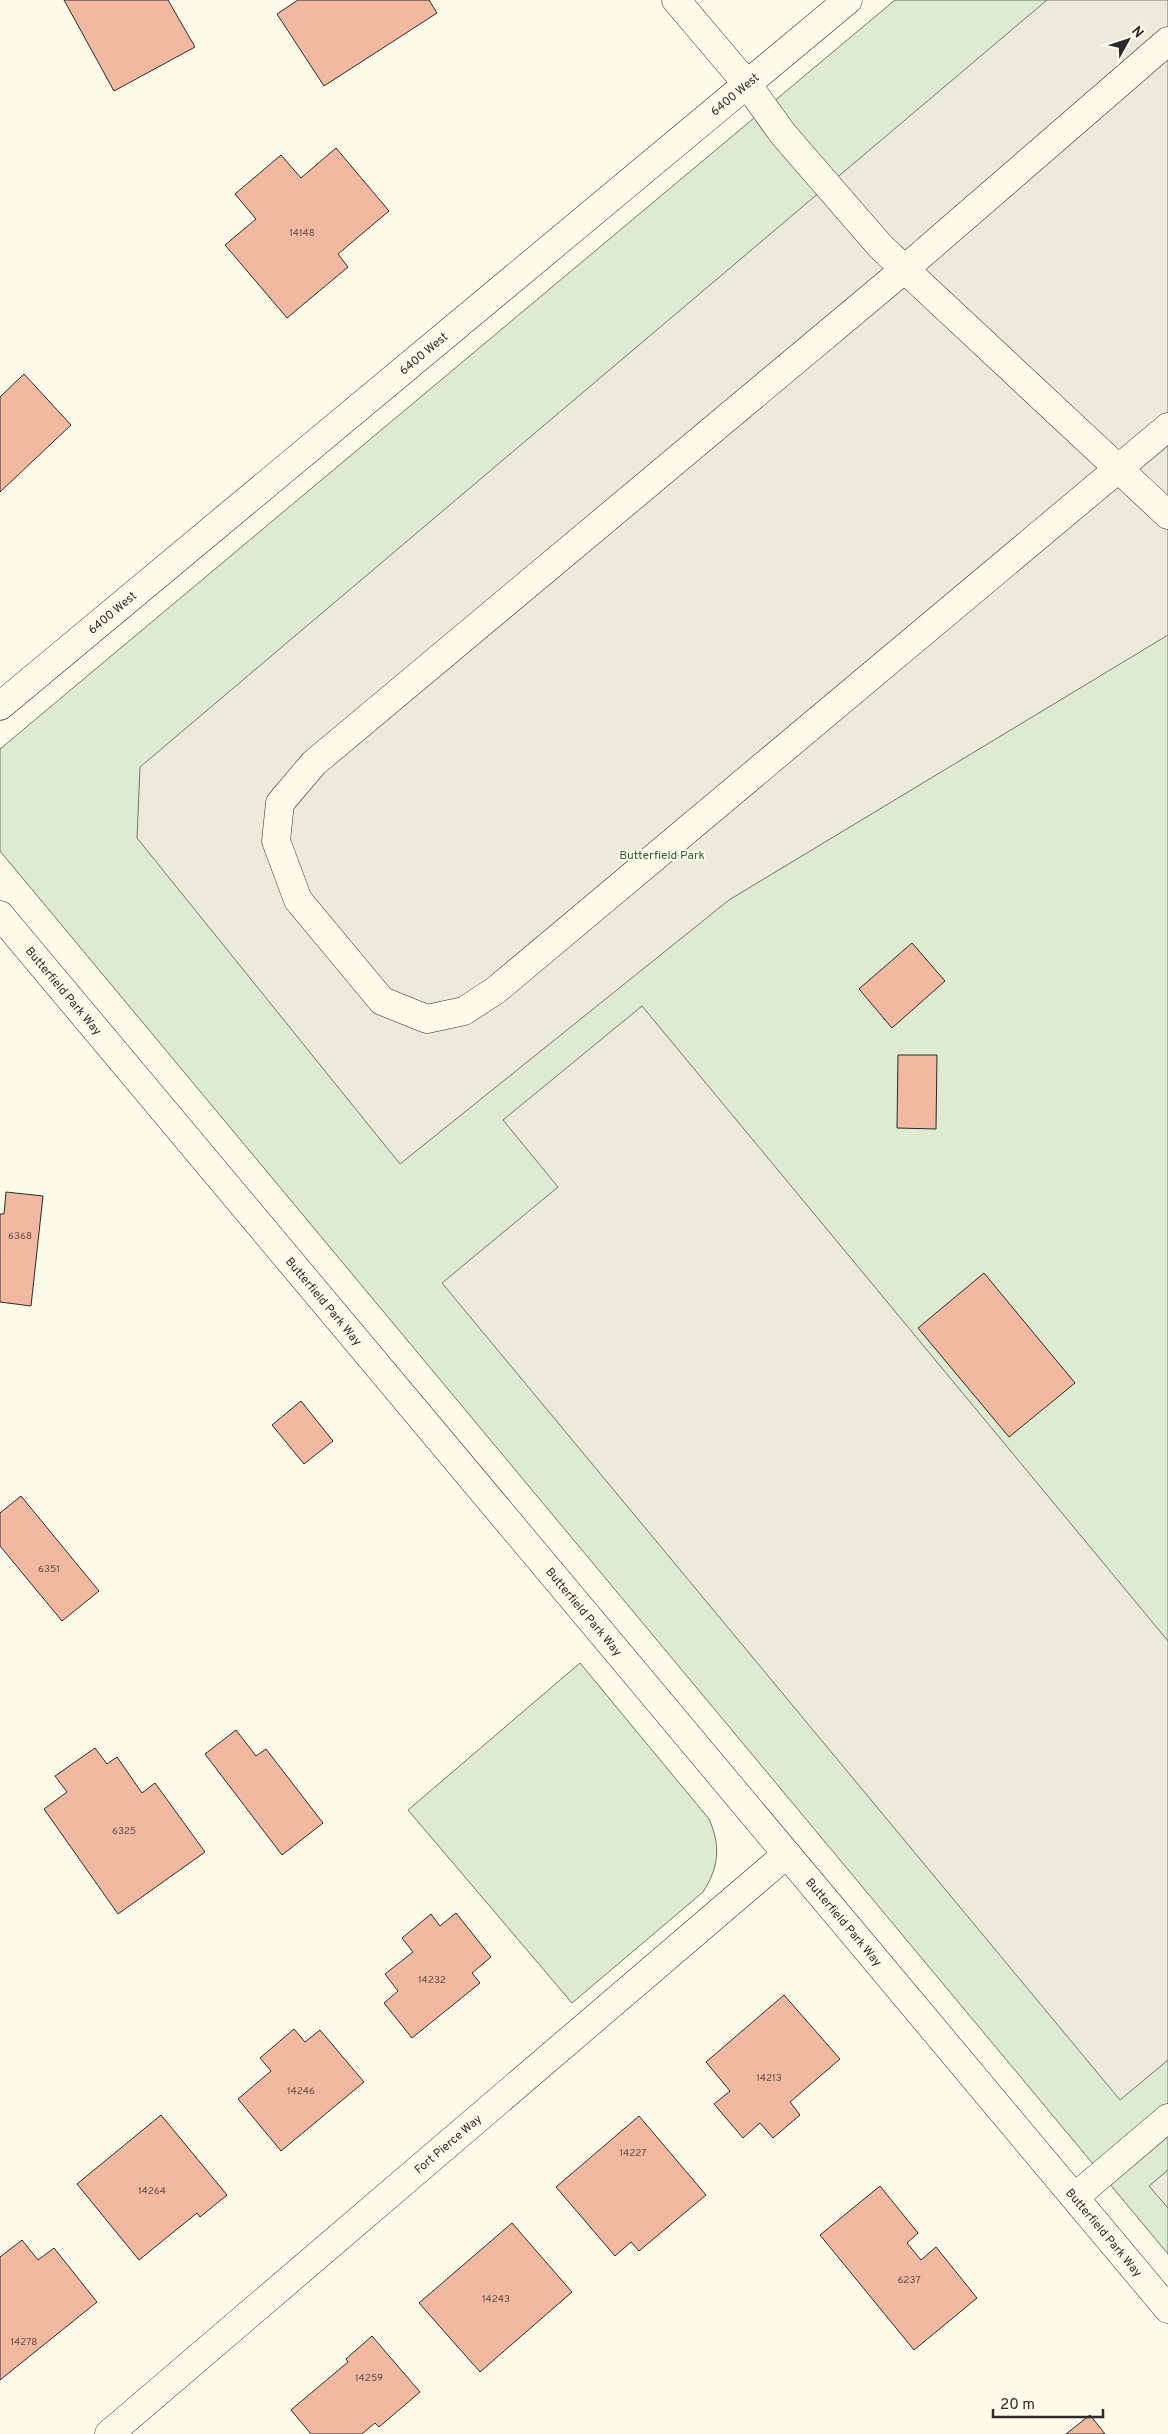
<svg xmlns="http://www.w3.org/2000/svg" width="1168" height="2434" font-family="Overpass,sans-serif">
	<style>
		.green { fill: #deebd1; stroke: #74746e }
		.parking { fill: #eceadb; stroke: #74746e }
		.building { fill: #f2b8a0; stroke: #2b2b2b }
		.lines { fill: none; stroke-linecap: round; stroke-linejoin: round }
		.minor-casing { stroke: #2b2b2b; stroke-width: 29 }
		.minor { stroke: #fdfbea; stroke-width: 28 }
		.labels { text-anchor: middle; stroke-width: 4; stroke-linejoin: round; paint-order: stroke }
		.number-label { font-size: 10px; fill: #5d4e48 }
		.street-label { font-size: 12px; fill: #2b2b2b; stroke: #fdfbea }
		.park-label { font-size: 12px; fill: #34623c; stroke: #fdfbea }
	</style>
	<rect width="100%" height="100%" fill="#fdfbea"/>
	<path class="green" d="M895 0H1168V2254L0 851V749Z
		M580 1663 709 1819C721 1846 719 1867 703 1892L572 2003 408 1810Z"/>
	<path class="parking" d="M1047 0H1168V635L729 900 400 1164 137 838 140 767Z
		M642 1006 1168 1641V2060L1120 2100 442 1283 558 1187 503 1120Z
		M1168 2170V2208L1149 2186Z"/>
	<path class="building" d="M64 0H168L195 47 114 91Z
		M298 0H429L437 13 324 86 277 14Z
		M336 148 389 211 338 254 348 267 287 318 225 245 256 219 235 194 281 155 301 178Z
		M24 374 71 425 0 492V397Z
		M912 943 945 981 892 1028 859 989Z
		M898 1055H937L936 1129 897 1128Z
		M6 1192 43 1196 31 1306 0 1302V1214H4Z
		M984 1273 1075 1383 1009 1437 918 1328Z
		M301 1401 333 1441 304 1464 272 1425Z
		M21 1496 99 1591 62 1621 0 1546V1513Z
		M236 1730 256 1756 266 1749 323 1823 282 1855 205 1754Z
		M95 1748 107 1764 117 1757 142 1793 155 1783 205 1852 118 1914 44 1809 67 1792 55 1776Z
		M456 1913 491 1957 472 1973 480 1983 412 2038 384 2003 398 1991 385 1974 413 1952 402 1938 431 1914 440 1926Z
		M784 1995 840 2059 790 2102 800 2115 773 2138 760 2123 743 2138 714 2104 730 2091 706 2062Z
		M294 2029 305 2042 320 2030 364 2082 281 2151 238 2099 271 2071 260 2058Z
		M161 2115 227 2195 200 2217 197 2213 139 2260 77 2184Z
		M639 2116 706 2195 639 2251 631 2242 615 2256 556 2187Z
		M880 2186 918 2233 907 2243 921 2260 936 2247 977 2298 914 2350 820 2235Z
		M512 2223 572 2292 480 2372 419 2303Z
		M22 2240 38 2260 54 2248 97 2302 0 2380V2257Z
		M372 2336 420 2392 379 2427 375 2423 362 2434H311L291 2410 348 2362 346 2359Z
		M1090 2415 1105 2434H1066Z"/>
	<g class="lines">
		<defs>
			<g id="minor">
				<path d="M676 0 747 84 783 134 881 247 1168 515"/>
				<path d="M1168 41 906 268 314 763 280 803 276 841 298 900 382 1001 427 1019 464 1011 496 990 1168 427"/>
				<path id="s1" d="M0 706 848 0"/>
				<path id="s2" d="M0 915 1168 2309"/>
				<path d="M1075 2197 1168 2118"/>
				<path id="s3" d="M109 2434 787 1854"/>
			</g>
		</defs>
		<use href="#minor" class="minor-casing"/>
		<use href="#minor" class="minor"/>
	</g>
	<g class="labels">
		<g class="number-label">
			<text x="302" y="236">14148</text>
			<text x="20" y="1239">6368</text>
			<text x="49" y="1572">6351</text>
			<text x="124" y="1834">6325</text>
			<text x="432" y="1983">14232</text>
			<text x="769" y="2081">14213</text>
			<text x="301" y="2094">14246</text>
			<text x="633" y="2156">14227</text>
			<text x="152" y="2194">14264</text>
			<text x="909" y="2283">6237</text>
			<text x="496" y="2302">14243</text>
			<text x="24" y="2345">14278</text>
			<text x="369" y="2381">14259</text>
		</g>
		<g class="street-label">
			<text dy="4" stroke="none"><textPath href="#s1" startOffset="956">6400 West</textPath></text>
			<text dy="4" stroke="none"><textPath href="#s1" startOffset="551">6400 West</textPath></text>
			<text dy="4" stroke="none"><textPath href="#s1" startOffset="146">6400 West</textPath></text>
			<text dy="4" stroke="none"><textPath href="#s2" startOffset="99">Butterfield Park Way</textPath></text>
			<text dy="4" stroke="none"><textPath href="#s2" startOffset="504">Butterfield Park Way</textPath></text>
			<text dy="4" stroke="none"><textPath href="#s2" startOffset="909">Butterfield Park Way</textPath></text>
			<text dy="4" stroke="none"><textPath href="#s2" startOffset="1314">Butterfield Park Way</textPath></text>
			<text dy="4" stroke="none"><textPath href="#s3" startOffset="446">Fort Pierce Way</textPath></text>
			<text dy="4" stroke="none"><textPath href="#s2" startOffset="1719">Butterfield Park Way</textPath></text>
		</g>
		<g class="park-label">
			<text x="662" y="859">Butterfield Park</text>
		</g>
	</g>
	<g transform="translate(1128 40) rotate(50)" stroke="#fdfbea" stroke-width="4" paint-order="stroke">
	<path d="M0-4L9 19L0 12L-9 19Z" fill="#2b2b2b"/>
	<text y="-8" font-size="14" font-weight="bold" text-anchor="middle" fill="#2b2b2b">N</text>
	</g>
	<path d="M993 2409v8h110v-8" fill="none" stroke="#2b2b2b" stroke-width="2.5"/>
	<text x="1000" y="2409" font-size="15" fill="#2b2b2b" stroke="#fdfbea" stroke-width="4" paint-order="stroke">20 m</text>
</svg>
